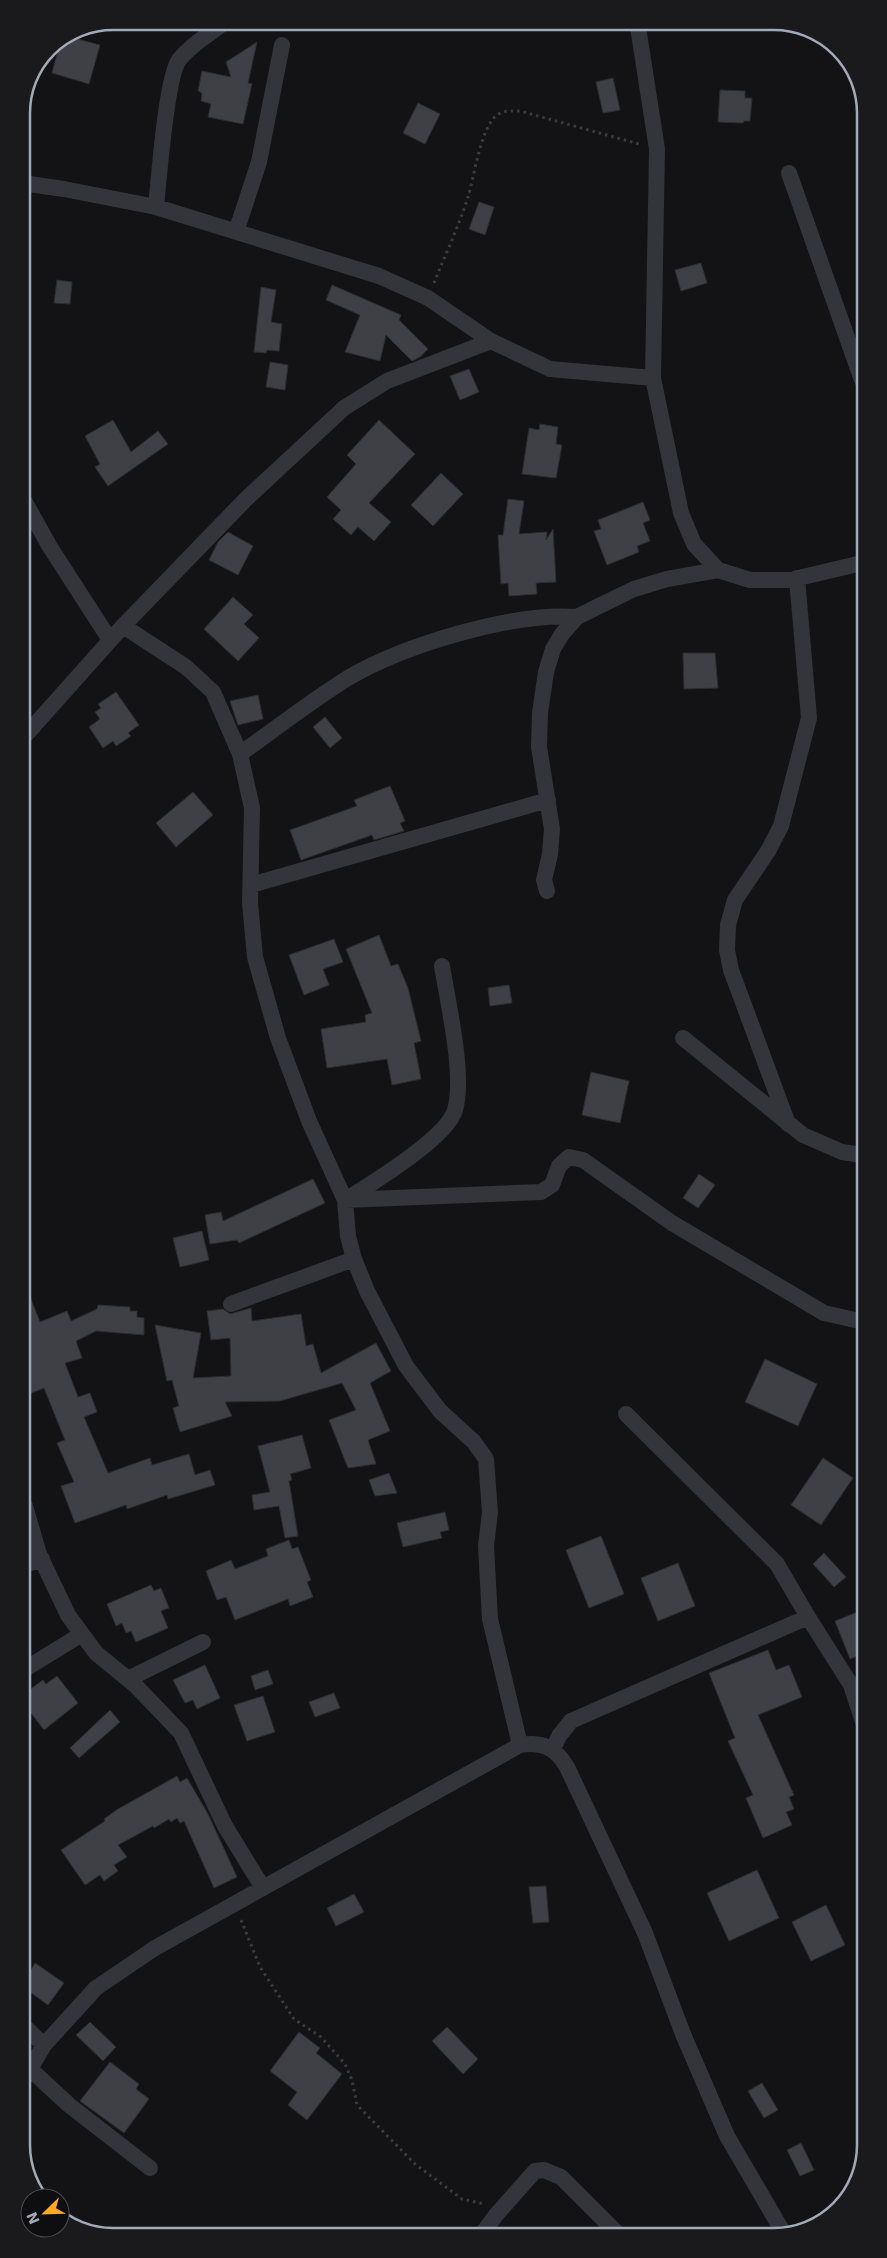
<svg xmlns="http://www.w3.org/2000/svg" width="887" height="2258" font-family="'DejaVu Sans',sans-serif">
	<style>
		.building { fill: #3f4045; stroke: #2d2d31 }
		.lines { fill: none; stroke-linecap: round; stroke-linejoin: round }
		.path { stroke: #3a3c41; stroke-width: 3; stroke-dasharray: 2.5 4; stroke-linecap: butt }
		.minor { stroke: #34353a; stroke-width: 16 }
		.rim { fill: none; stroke: #a3aab6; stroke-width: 2.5 }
	</style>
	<rect width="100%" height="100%" fill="#131315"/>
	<path class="building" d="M66 36 100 45 89 84 52 73 61 39Z
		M257 42 248 83 252 84 243 124 208 117 211 104 201 101 202 93 198 91 202 71 231 77 226 62Z
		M613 78 620 110 603 113 596 82Z
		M720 90 745 91V98H752L750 121H744L743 123 718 122Z
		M418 103 440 114 425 144 403 133Z
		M479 202 494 207 485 235 469 229Z
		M701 263 707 283 681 291 675 270Z
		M57 280 72 282 70 304 54 303Z
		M332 285 401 315 399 320 428 349 420 357 412 361 386 335 380 361 345 352 360 315 326 300Z
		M261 287 276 290 271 322 282 324 279 351 267 350 266 353 254 352Z
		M270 362 288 365 285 390 266 387Z
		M469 369 479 392 460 400 450 376Z
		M113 420 131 452 158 431 168 444 108 486 95 467 100 464 85 436Z
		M379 420 415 454 369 503 391 522 374 541 358 527 351 535 333 519 341 510 327 497 356 464 347 455Z
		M540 424 558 427 556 444 562 445 556 478 522 474 529 428 539 430Z
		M441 473 463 494 433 526 411 505Z
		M508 499 524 501 519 534 547 532 546 540 553 529 556 582 536 583 537 594 509 596 508 583 501 584 498 535H503Z
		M643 502 650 520 643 523 650 541 637 546 639 552 607 565 594 531 601 529 598 520Z
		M228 532 253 546 238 575 209 560 218 542Z
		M233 597 253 615 244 624 259 638 238 661 204 629Z
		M683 653H715L718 688 684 689Z
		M116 692 139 725 128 733 131 736 116 746 113 741 103 748 89 727 100 719 95 712 101 708 98 704Z
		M258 695 263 719 238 725 230 701Z
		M325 717 342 738 330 748 313 727Z
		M390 786 405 821 400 823 404 831 374 840 372 835 301 860 290 830 357 806 354 800Z
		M193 792 213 815 176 847 156 823Z
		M379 935 391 966 398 964 408 988 421 1041 414 1043 421 1079 392 1085 387 1059 327 1068 321 1029 366 1022 365 1015 372 1013 346 949Z
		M334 939 343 962 323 969 329 985 304 995 289 955Z
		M509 985 512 1003 490 1006 488 988Z
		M591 1072 629 1081 620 1123 582 1115Z
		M699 1174 715 1185 698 1208 683 1198Z
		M313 1179 325 1203 239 1243 237 1240 210 1244 205 1215 221 1212 223 1221Z
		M202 1231 209 1260 180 1267 173 1238Z
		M25 1284 40 1322 67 1311 71 1321 97 1309 98 1305 130 1307V1311H137V1317L144 1318V1335L96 1331 76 1341 82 1358 65 1363 78 1397 90 1393 97 1412 84 1417 108 1473 150 1458 152 1465 189 1454 195 1475 210 1470 215 1485 168 1499 167 1495 127 1509 126 1505 75 1523 61 1486 74 1482 57 1443 65 1440 44 1388 24 1396Z
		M251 1308 252 1321 301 1314 306 1346 313 1344 321 1373 376 1343 391 1371 370 1383 390 1431 368 1440 376 1464 348 1468 329 1420 356 1410 342 1383 280 1401 225 1402 232 1416 180 1432 173 1408 179 1406 172 1380 167 1381 155 1325 201 1333 193 1378 231 1376 230 1338 211 1340 207 1311 223 1309 230 1314Z
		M765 1359 817 1384 798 1426 745 1402Z
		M302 1435 311 1468 290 1474 292 1480 289 1481 298 1536 285 1538 279 1506 254 1510 252 1495 270 1492 258 1446Z
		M823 1458 853 1478 821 1525 791 1505Z
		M389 1473 397 1493 375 1496 369 1480Z
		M445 1512 449 1530 440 1532 442 1538 403 1547 397 1523Z
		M601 1536 624 1594 589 1608 566 1550Z
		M289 1540 292 1549 298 1547 311 1580 307 1582 313 1597 290 1606 288 1599 235 1620 226 1597 217 1600 206 1571 231 1560 235 1569 268 1556 266 1549Z
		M824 1553 846 1577 834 1587 813 1564Z
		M678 1563 695 1606 658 1621 641 1578Z
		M151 1585 154 1591 161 1588 169 1608 161 1611 168 1628 136 1642 131 1631 126 1633 122 1623 116 1626 107 1604Z
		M865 1609V1653L850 1659 835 1621Z
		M768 1650 776 1670 789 1665 802 1697 758 1715 794 1795 789 1797 794 1809 786 1812 792 1825 763 1838 746 1798 753 1795 728 1741 735 1738 709 1673Z
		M205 1665 220 1698 197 1709 193 1700 185 1703 173 1680Z
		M268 1670 273 1684 255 1690 251 1676Z
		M57 1676 78 1703 44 1730 25 1705V1693L43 1680 46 1684Z
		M334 1693 340 1708 315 1717 309 1702Z
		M263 1696 275 1732 247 1741 234 1705Z
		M110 1710 120 1722 79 1758 70 1748Z
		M177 1776 180 1782 187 1778 208 1814 237 1877 214 1888 184 1821 180 1823 177 1818 171 1822 169 1819 154 1828 153 1826 118 1845 127 1857 114 1865 118 1871 104 1881 100 1875 85 1885 61 1850 105 1821 104 1819 118 1809Z
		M757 1870 779 1918 729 1941 707 1893Z
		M546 1886 549 1922 533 1923 529 1887Z
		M354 1894 364 1912 336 1926 327 1908Z
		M826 1905 845 1945 811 1961 792 1922Z
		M35 1963 64 1983 48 2005 26 1989V1978Z
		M90 2022 116 2047 103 2061 76 2035Z
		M447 2027 478 2059 463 2074 432 2041Z
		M299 2032 320 2048 316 2053 342 2074 307 2120 288 2105 297 2092 270 2071Z
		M110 2062 139 2084 136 2089 149 2099 124 2133 80 2101Z
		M762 2083 778 2110 764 2118 748 2091Z
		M801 2143 814 2170 800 2176 787 2150Z"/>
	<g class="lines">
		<path class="path" d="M434 283C445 255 459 226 468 197 474 178 481 126 497 115 504 110 512 111 520 111L639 144
			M241 1920 260 1967 294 2019 321 2037 345 2064 352 2080 357 2105 415 2164 462 2199 484 2204"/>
		<path class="minor" d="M637 21 657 149 653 378 681 513 694 544 718 570 750 580H790L862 563
			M789 173 862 380
			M22 183 64 189 156 207 379 276 428 298 491 341 550 369 653 378
			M156 207C159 179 166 78 179 60 191 44 211 34 226 21
			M236 232 259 162 282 45
			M22 497 50 547 110 640
			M123 626 186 667 213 692 240 754 252 808 250 903 255 957 278 1038 309 1121 345 1200 348 1236 354 1259 367 1291 406 1366 440 1411 474 1442 486 1459 490 1512 486 1546 490 1619 520 1745
			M23 738 123 626 246 499 344 408 387 381 491 341
			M240 754C275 729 311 701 348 678 404 645 513 612 577 617
			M251 885 548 800
			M547 891 544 880 550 854 552 829 539 747 540 713 546 672 553 649 562 634 577 617 599 606 634 589 667 579 718 570
			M683 1038 803 1135 842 1152 863 1155
			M788 1124 731 970 727 950 728 925 735 900 768 851 781 826 809 718 797 578
			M347 1199C372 1183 447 1138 455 1110 465 1076 448 1003 442 966
			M345 1200 541 1192 552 1185 559 1166 569 1157 583 1160 672 1223 824 1313 864 1322
			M231 1304 354 1259
			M626 1414 777 1564 808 1617
			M25 1506 39 1554 68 1615 96 1653 135 1685 181 1733 225 1826 263 1888
			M25 1565 42 1559
			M25 1669 82 1634
			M128 1679 203 1642
			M553 1749 559 1736 571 1721 808 1617 851 1685 865 1728
			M26 2028 44 2045
			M30 2069 69 2105 150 2168
			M26 2076 44 2045 96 1988 155 1948 520 1745C542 1741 556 1748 567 1767L645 1933 683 2034 727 2136 783 2232
			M482 2234 496 2215 535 2171 544 2170 561 2177 617 2233"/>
	</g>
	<path d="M0 0H887V2258H0ZM113 30H774A83 83 0 0 1 857 113V2145A83 83 0 0 1 774 2228H113A83 83 0 0 1 30 2145V113A83 83 0 0 1 113 30Z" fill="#1a1a1d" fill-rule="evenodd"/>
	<path class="rim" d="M113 30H774A83 83 0 0 1 857 113V2145A83 83 0 0 1 774 2228H113A83 83 0 0 1 30 2145V113A83 83 0 0 1 113 30Z"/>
	<g transform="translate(45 2213) rotate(247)"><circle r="24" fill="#0e0e10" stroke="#4a4c52"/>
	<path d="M0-4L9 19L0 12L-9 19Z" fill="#fea722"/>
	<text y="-8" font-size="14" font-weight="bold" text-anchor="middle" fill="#a3aab6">N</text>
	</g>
</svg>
